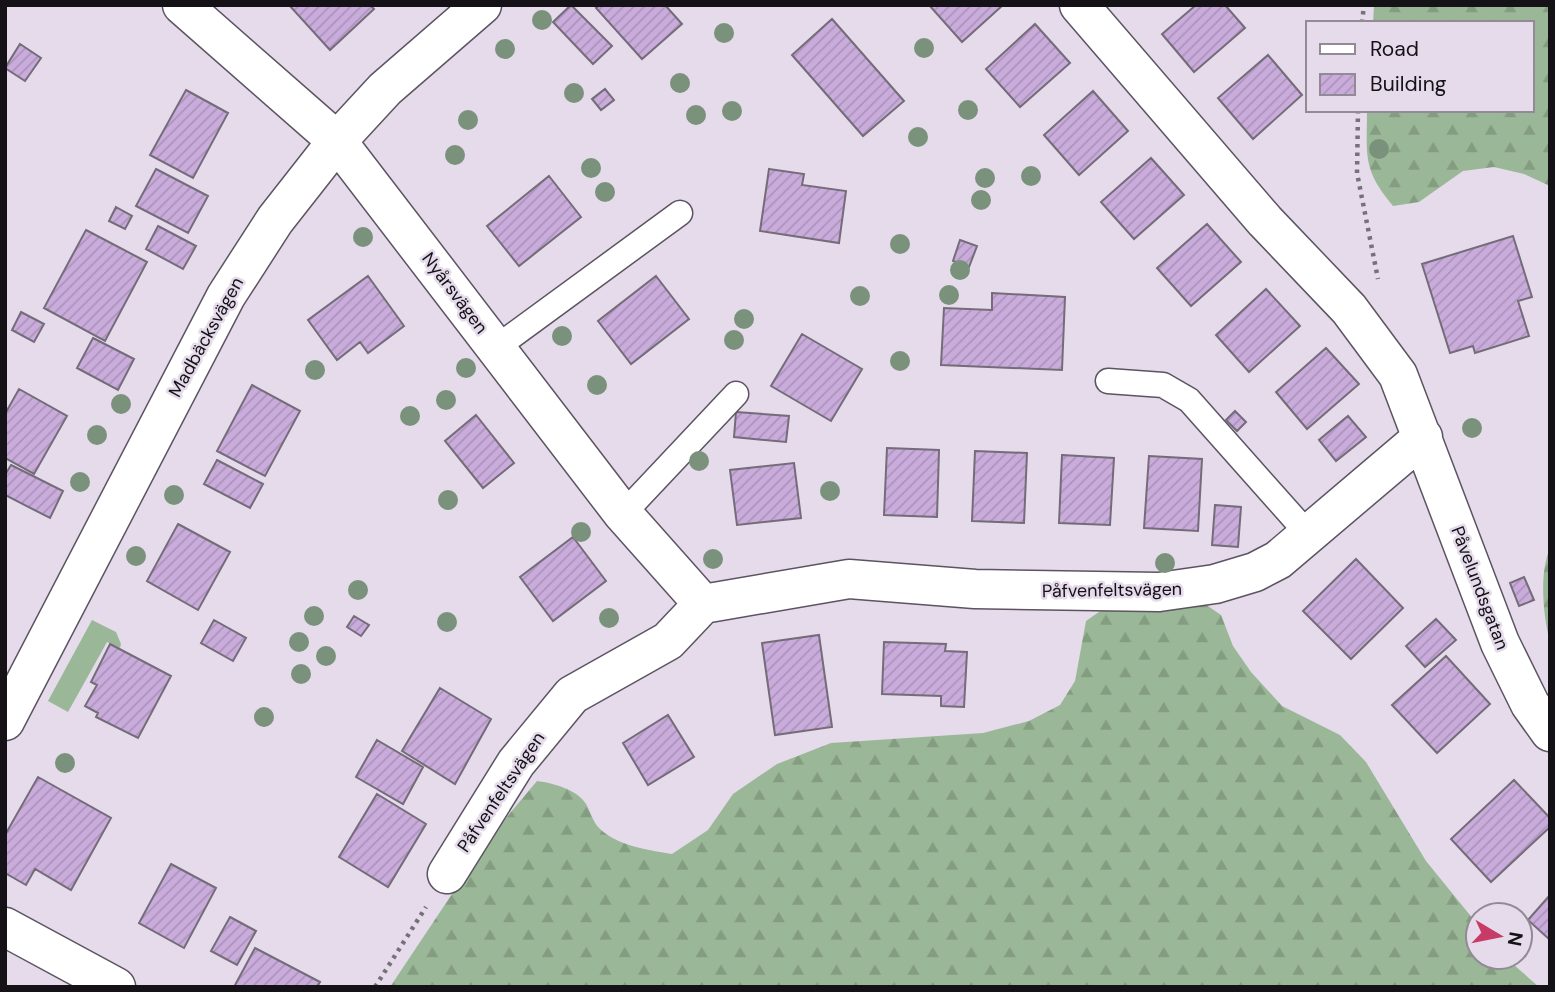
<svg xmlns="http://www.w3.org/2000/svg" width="1555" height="992" font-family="'DM Sans',sans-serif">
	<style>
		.grass { fill: #9ab897 }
		.forest { fill: url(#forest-firs) }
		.building { fill: url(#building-hatch); stroke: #746c79; stroke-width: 2 }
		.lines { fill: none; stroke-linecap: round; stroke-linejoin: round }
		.lane-casing { stroke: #5c5461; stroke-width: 27 }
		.street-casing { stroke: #5c5461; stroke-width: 41 }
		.path { stroke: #76707a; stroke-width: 4.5; stroke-dasharray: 3.5 5; stroke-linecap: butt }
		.lane { stroke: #fff; stroke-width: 24 }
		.street { stroke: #fff; stroke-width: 38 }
		.tree { fill: #7a927b }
		.labels { text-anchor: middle; stroke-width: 5; stroke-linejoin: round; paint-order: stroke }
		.street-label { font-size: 18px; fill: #151217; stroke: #e5dbeb }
	</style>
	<defs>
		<pattern id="forest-firs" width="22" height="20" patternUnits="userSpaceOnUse" patternTransform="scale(1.75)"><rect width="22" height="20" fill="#9ab897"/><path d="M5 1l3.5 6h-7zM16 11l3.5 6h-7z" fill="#849d81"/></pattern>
		<pattern id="building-hatch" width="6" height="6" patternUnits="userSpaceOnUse" patternTransform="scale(1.75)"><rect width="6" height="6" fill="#c9acdb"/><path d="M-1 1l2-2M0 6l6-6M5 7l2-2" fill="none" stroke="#ac93bb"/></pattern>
	</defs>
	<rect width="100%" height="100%" fill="#e5dbeb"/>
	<path class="grass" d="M92 620 116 632 121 644 120 648 107 642 68 712 48 701Z"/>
	<path class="forest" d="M1374 5H1550V186L1524 174 1494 167 1463 171 1419 202 1393 206C1362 169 1367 156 1367 110H1532V23H1373Z
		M1550 548V642C1543 616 1539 573 1550 548Z
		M1205 604 1221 615 1233 646 1251 672 1282 706 1340 735 1366 762 1426 861 1478 925V957H1505L1539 987H390L490 837 537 781C552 783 577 789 586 804 590 811 593 822 599 828 617 846 648 850 672 854L708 830 733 794 777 764 831 743 983 733 1029 721 1060 705 1075 681 1086 621 1106 607Z"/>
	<path class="building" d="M289 5H370L374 9 330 50Z
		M571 5 612 46 593 64 553 22Z
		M600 5H665L682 24 642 59 596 8Z
		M929 5H1003L962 42Z
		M1196 5H1225L1245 28 1194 72 1162 34Z
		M832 19 904 101 863 136 792 55Z
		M1035 24 1070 63 1020 107 986 69Z
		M20 44 41 58 25 81 5 68Z
		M1268 55 1302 95 1253 139 1218 98Z
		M605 89 614 100 601 110 592 99Z
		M186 90 228 113 193 178 150 155Z
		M1093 91 1128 131 1079 175 1044 135Z
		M1151 158 1184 195 1134 239 1101 202Z
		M156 169 208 196 188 233 136 206Z
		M769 169 804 174 802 185 846 191 839 243 760 231Z
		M549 176 581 217 519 266 487 226Z
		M116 207 132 216 125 229 109 221Z
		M1207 224 1241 262 1191 306 1157 268Z
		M158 226 196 246 183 269 146 249Z
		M86 230 147 262 105 341 44 308Z
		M1513 236 1532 297 1518 301 1529 336 1475 353 1473 346 1450 353 1422 264Z
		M960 240 977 246 969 267 953 261Z
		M368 276 404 326 368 353 360 342 337 360 308 320Z
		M656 276 689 319 631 364 598 321Z
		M1266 289 1300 326 1249 372 1216 335Z
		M992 293 1065 297 1062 370 941 365 944 308 992 310Z
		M21 312 44 324 34 342 12 330Z
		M802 334 862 369 831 421 771 386Z
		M93 338 134 359 118 390 77 368Z
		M1326 348 1359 384 1307 429 1276 392Z
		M252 385 300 411 265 476 217 451Z
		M19 389 67 416 34 474 5 458V414Z
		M1235 411 1246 422 1237 431 1226 420Z
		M736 412 789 416 786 442 734 437Z
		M476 415 514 463 483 488 445 441Z
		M1348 416 1366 437 1336 461 1319 440Z
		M887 448 939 450 937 517 884 515Z
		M975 451 1027 453 1024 523 972 521Z
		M1062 455 1114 458 1110 525 1059 523Z
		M1149 456 1202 459 1198 531 1144 528Z
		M217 460 263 484 250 508 204 484Z
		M794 463 801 518 737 525 730 470Z
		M11 465 63 491 50 518 5 495V475Z
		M1215 505 1241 507 1238 547 1212 545Z
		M178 524 230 552 198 610 147 581Z
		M573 537 606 581 553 621 520 577Z
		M1356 559 1403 608 1351 659 1303 611Z
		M1524 577 1534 600 1519 606 1510 583Z
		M354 616 369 625 361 636 347 627Z
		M1436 619 1456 640 1425 667 1406 646Z
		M214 620 246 638 233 661 201 643Z
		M819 635 832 727 775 735 762 643Z
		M884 642 946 644 945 651 967 652 964 707 941 706V696L882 694Z
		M110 644 171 676 138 738 96 717 98 713 85 706 97 685 91 682Z
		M1446 656 1490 704 1437 753 1392 705Z
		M440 688 491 719 455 784 402 751Z
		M668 715 694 757 648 785 623 743Z
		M377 740 423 767 403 804 356 777Z
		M38 777 111 818 71 890 35 869 26 885 5 873V835Z
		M1514 780 1550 818V827L1491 882 1451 839Z
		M377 794 426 824 388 887 339 857Z
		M171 864 216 888 184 948 139 923Z
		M1550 895V940L1528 920Z
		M230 917 256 931 237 965 211 951Z
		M255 948 320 982 317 987H234Z"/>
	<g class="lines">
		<defs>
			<path id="lane" d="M497 347 680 213
				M1108 381 1163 385 1189 400 1308 534
				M623 514 736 394"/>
			<path id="street" d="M182 5 337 141 623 514 703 604
				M1079 5 1265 221 1349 309 1398 375 1500 643 1530 704 1550 732
				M5 721 226 296 275 220 337 141 385 89 482 5
				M447 874 516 763 572 695 668 641 703 604 849 579 975 589 1159 592 1215 584 1255 572 1278 560 1423 437
				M5 927 116 987"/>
		</defs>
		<use href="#lane" class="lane-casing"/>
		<use href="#street" class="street-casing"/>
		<path class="path" d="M1362 23 1364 5
			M1358 110 1357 173 1378 279
			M375 987 426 907"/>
		<use href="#lane" class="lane"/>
		<use href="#street" class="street"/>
	</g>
	<g class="tree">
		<circle cx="542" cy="20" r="10"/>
		<circle cx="724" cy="33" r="10"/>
		<circle cx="924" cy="48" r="10"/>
		<circle cx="505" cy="49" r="10"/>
		<circle cx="680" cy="83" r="10"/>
		<circle cx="574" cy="93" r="10"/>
		<circle cx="968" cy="110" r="10"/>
		<circle cx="732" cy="111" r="10"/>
		<circle cx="696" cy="115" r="10"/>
		<circle cx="468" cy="120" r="10"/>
		<circle cx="918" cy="137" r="10"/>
		<circle cx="1379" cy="149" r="10"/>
		<circle cx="455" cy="155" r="10"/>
		<circle cx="591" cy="168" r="10"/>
		<circle cx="1031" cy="176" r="10"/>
		<circle cx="985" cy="178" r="10"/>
		<circle cx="605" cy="192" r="10"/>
		<circle cx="981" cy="200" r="10"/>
		<circle cx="363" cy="237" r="10"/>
		<circle cx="900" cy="244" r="10"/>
		<circle cx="960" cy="270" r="10"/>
		<circle cx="949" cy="295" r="10"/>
		<circle cx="860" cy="296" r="10"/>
		<circle cx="744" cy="319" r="10"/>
		<circle cx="562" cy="336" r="10"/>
		<circle cx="734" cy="340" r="10"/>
		<circle cx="900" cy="361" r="10"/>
		<circle cx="466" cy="368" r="10"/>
		<circle cx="315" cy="370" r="10"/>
		<circle cx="597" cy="385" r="10"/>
		<circle cx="446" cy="400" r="10"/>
		<circle cx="121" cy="404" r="10"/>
		<circle cx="410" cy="416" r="10"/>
		<circle cx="1472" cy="428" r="10"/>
		<circle cx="97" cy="435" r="10"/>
		<circle cx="699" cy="461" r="10"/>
		<circle cx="80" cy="482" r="10"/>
		<circle cx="830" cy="491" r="10"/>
		<circle cx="174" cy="495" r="10"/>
		<circle cx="448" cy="500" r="10"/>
		<circle cx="581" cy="532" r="10"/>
		<circle cx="136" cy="556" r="10"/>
		<circle cx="713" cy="559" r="10"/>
		<circle cx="1165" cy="563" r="10"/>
		<circle cx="358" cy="590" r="10"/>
		<circle cx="314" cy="616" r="10"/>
		<circle cx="609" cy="618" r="10"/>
		<circle cx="447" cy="622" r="10"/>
		<circle cx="299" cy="642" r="10"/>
		<circle cx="326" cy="656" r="10"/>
		<circle cx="301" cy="674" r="10"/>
		<circle cx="264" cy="717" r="10"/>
		<circle cx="65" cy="763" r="10"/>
	</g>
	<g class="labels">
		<g class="street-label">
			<text transform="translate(455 293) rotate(53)" y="6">Nyårsvägen</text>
			<text transform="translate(206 337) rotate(-61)" y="6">Madbäcksvägen</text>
			<text transform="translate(1480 588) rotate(69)" y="6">Påvelundsgatan</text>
			<text transform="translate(1112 590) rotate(-1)" y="6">Påfvenfeltsvägen</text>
			<text transform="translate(501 792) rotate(-56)" y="6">Påfvenfeltsvägen</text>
		</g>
	</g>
	<rect width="1555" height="992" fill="none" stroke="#151217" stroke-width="14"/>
	<rect x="1306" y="21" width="228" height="91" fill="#e5dbeb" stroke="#928b96" stroke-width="2"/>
	<rect x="1320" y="44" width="35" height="10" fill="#ffffff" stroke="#928b96" stroke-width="2"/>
	<text x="1370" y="56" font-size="21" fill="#151217">Road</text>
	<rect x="1320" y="74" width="35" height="21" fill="url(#building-hatch)" stroke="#928b96" stroke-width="2"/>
	<text x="1370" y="91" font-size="21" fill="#151217">Building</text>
	<g transform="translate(1499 936) rotate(100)"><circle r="33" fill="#e5dbeb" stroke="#928b96" stroke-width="2"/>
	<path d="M0-5L12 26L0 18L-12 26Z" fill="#c83b67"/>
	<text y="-10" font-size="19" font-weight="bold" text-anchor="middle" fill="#151217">N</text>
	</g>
</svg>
